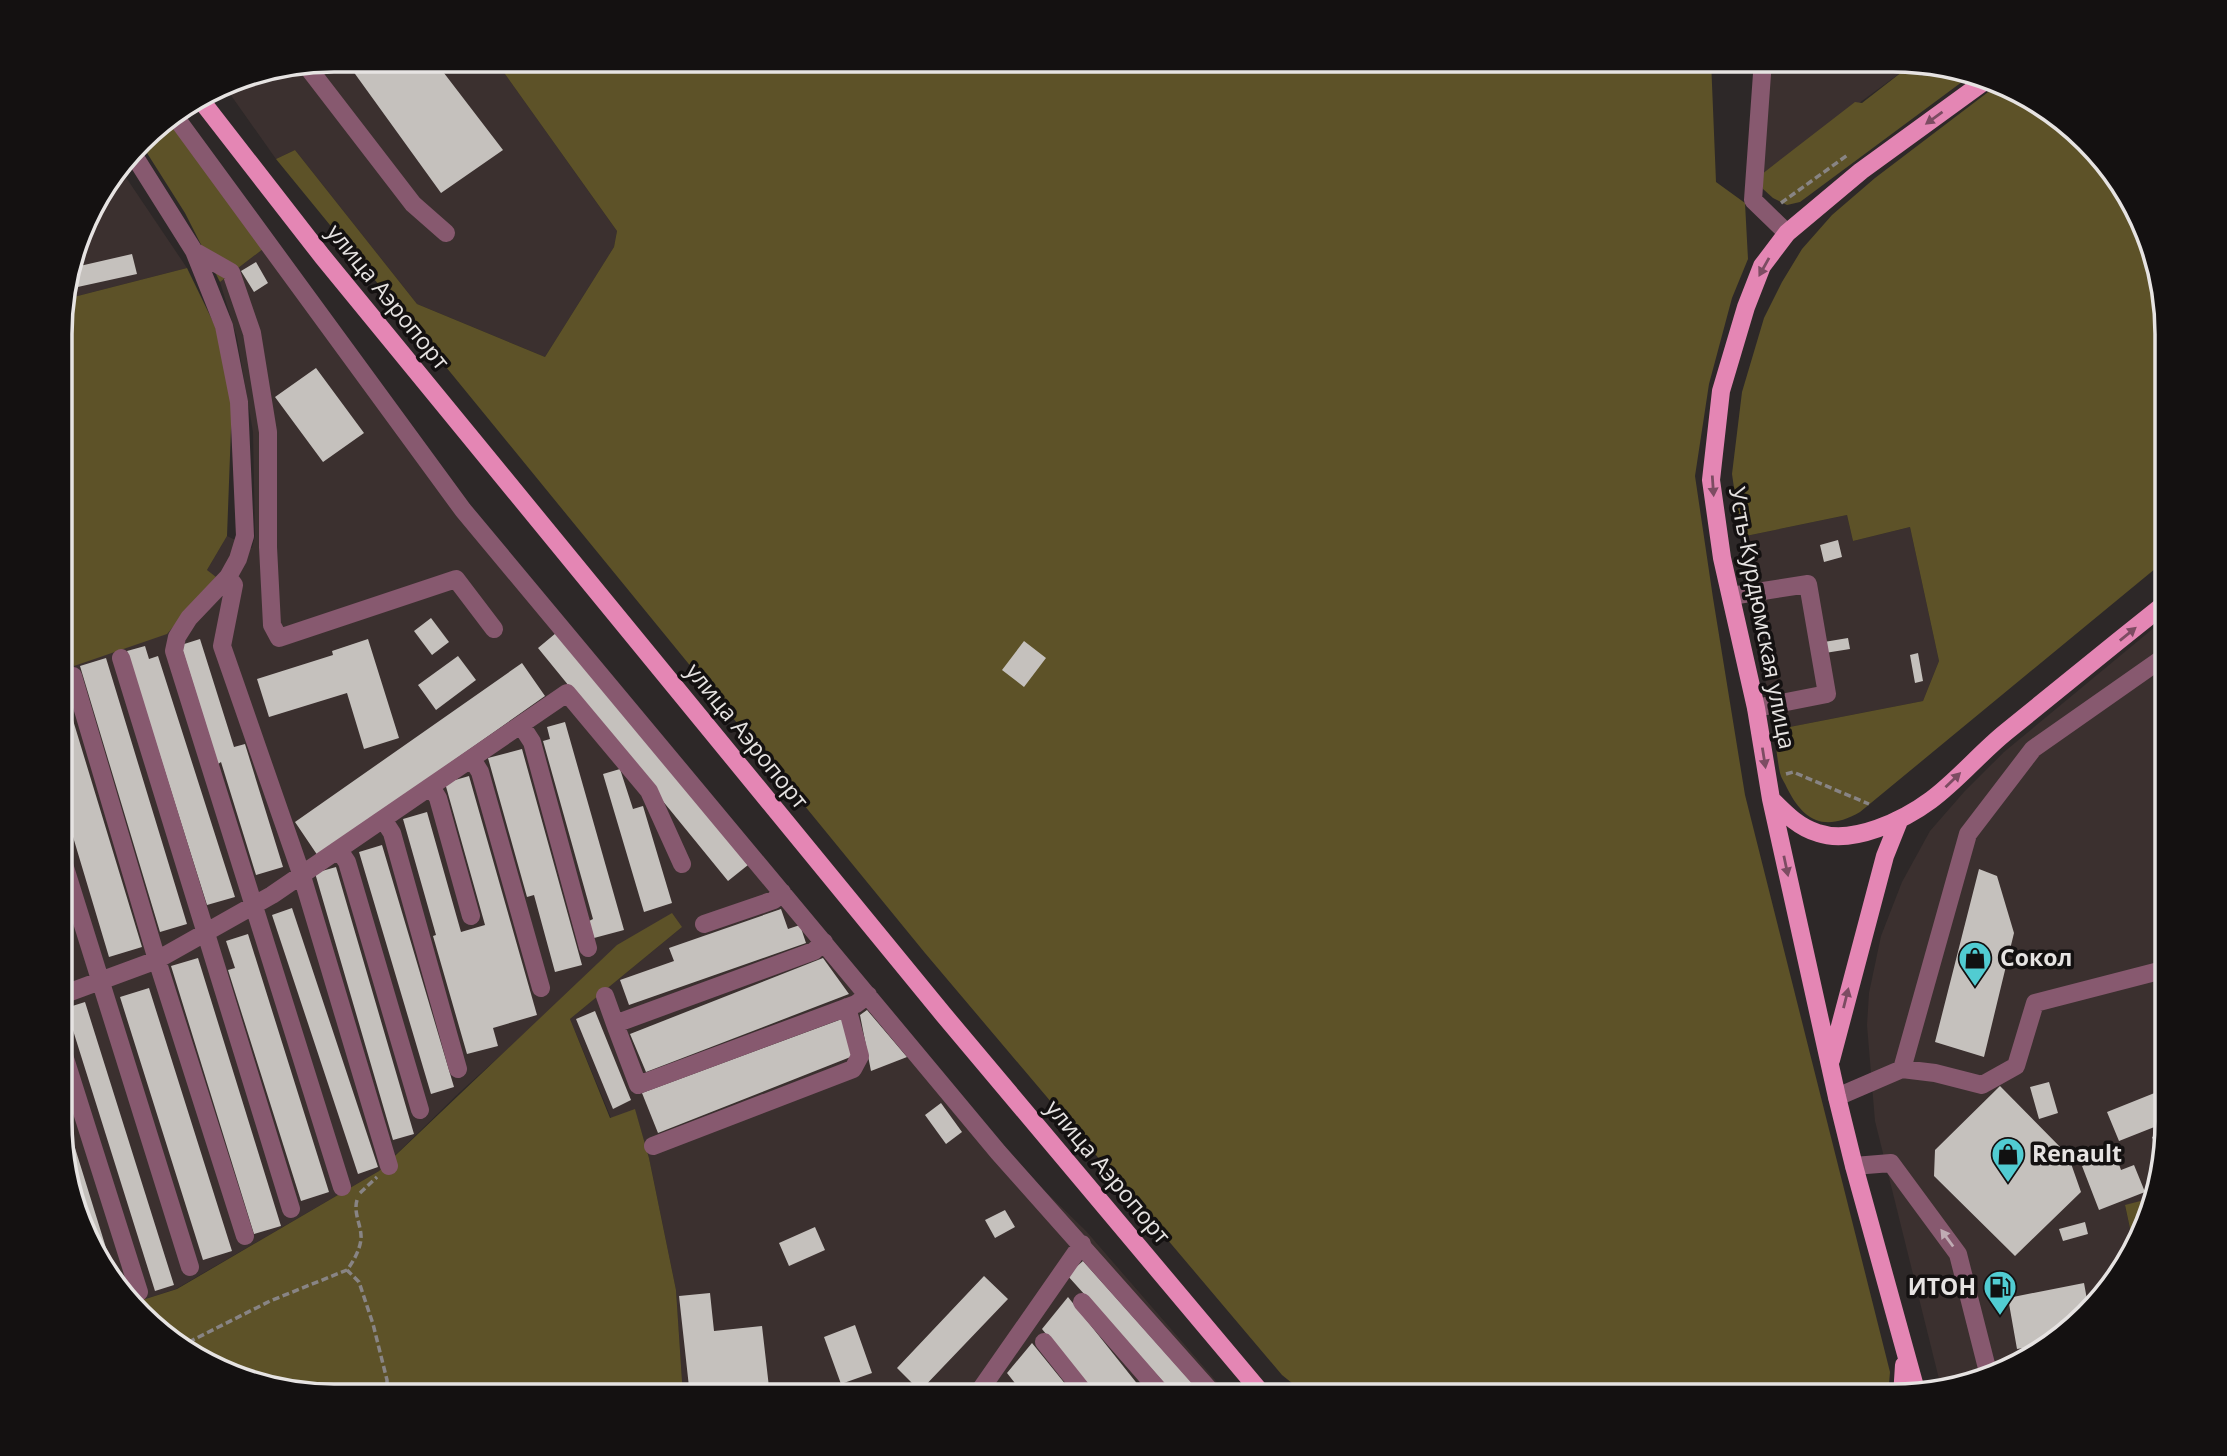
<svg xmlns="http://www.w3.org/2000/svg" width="2227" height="1456" font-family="'Open Sans',sans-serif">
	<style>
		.built { fill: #3b302f }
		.green { fill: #5d5228 }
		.building { fill: #c5c1bd }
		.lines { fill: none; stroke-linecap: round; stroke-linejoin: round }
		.path { stroke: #888484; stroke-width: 3.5; stroke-dasharray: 7 3.5; stroke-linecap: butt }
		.minor { stroke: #87596f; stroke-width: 18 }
		.major { stroke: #e486b4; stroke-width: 18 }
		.oneway { fill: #7c4c62 }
		.oneway2 { fill: #c0acb4 }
		.labels { text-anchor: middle; stroke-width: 7; stroke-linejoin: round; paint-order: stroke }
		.street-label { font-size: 23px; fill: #e6e3e2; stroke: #141111 }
		.poi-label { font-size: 23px; font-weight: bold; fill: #e6e3e2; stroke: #141111; text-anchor: start }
		.rim { fill: none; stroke: #e6e3e2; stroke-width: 3.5 }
	</style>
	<rect width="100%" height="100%" fill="#2d2828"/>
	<path class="built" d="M334 60H495L617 231 614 247 545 357 417 304 295 150 276 159 223 84 229 80Z
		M1771 60H1893L1936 67 1922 76 1907 68 1762 174Z
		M121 170 187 268 62 300 88 212Z
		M263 249 803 922 907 1057 1086 1231 1229 1396H683L676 1290 649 1158 635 1110 611 1118 570 1019 682 927 542 1018 460 1092 379 1171 176 1289 136 1302 97 1259 62 1157V636H64L74 666 215 578 207 570 227 536 252 548 255 536 253 432 237 338 220 282Z
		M1847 515 1853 541 1910 527 1939 661 1923 701 1774 730 1741 537Z
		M2167 617V1139L2156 1197 2125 1206 2134 1247 2121 1275 2030 1360 1941 1387 1875 1121 1867 1025 1869 993 1881 936 1902 882 1930 831 1964 792 2004 752Z"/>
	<path class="green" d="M495 60H1711L1716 182 1745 203 1748 259 1732 298 1709 384 1695 476 1713 598 1745 795 1890 1372 1888 1396H1308L1282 1375 925 953 276 159 295 150 417 304 545 357 614 247 617 231Z
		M1936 67 1974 73 1800 202 1787 205 1773 198 1763 189 1762 174 1855 102 1862 103 1907 68 1922 76Z
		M2000 83 2046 106 2131 197 2167 317V559L1860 812C1825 832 1804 822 1787 788 1785 783 1781 778 1780 773 1777 759 1776 744 1774 730L1923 701 1939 661 1910 527 1853 541 1847 515 1741 537 1732 474 1742 392 1764 318 1782 282 1802 249 1832 215 1875 178Z
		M168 119 263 249 220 282 185 213 147 153 142 142 153 128Z
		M187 268 217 330 232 402 227 536 207 570 216 577 167 634 74 666 64 636H62V300Z
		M672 913 682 927 570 1019 610 1118 635 1109 649 1158 676 1290 683 1396H334L246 1382 181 1350 136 1302 177 1289 379 1171 617 945Z
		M2156 1197 2153 1210 2134 1247 2125 1205Z"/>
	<path class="building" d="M345 60H434L503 150 441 193Z
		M132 254 137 274 64 290 71 268Z
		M256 262 268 283 254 292 241 271Z
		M316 368 364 433 323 462 275 397Z
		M1838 540 1842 557 1824 562 1820 545Z
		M431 618 449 642 432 655 414 631Z
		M556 633 748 865 728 881 538 648Z
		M1848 638 1850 649 1825 653 1824 642Z
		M62 639 71 667 62 670Z
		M200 639 234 747 245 744 283 867 256 875 221 762 218 764 181 645Z
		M368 639 399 738 364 749 347 693 269 717 257 679 333 655 332 651Z
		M1024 641 1046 658 1024 687 1002 670Z
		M145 646 149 659 158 656 235 897 207 905 127 651Z
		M1918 653 1923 681 1915 683 1910 655Z
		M458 656 476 680 436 710 418 685Z
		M106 658 187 924 160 932 80 666Z
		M522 663 545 696 318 856 295 822Z
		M62 684 142 947 109 957 62 800Z
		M565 722 624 930 594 938 589 921 593 919 543 741 550 739 547 727Z
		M522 749 582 965 555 972 534 895 527 897 488 758Z
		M620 769 633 809 643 806 672 903 644 912 603 774Z
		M469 776 537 1015 493 1028 498 1046 467 1054 433 936 436 935 403 819 427 812 461 932 485 925 445 783Z
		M382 845 454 1087 431 1094 359 852Z
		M336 867 414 1134 393 1140 315 873Z
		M1979 869 1997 876 2014 933 1984 1057 1935 1042Z
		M292 908 378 1167 358 1174 272 915Z
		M781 909 788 929 800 925 806 943 629 1005 620 980 674 961 669 948Z
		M248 934 329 1192 301 1201 228 970 235 968 226 941Z
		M62 938 72 970 62 973Z
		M198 958 281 1226 254 1234 171 966Z
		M823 958 849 994 646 1072 630 1034Z
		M149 988 232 1251 203 1260 120 997Z
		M85 1002 174 1285 155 1291 66 1008Z
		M867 1010 907 1057 871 1071 860 1015Z
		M595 1011 631 1100 613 1109 576 1019Z
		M842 1019 853 1056 658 1133 642 1093Z
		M2049 1082 2058 1113 2039 1119 2030 1087Z
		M2000 1086 2068 1155 2081 1192 2015 1256 1934 1176 1935 1150Z
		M2167 1088V1122L2119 1141 2107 1112Z
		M941 1103 962 1132 946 1144 925 1115Z
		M62 1106 116 1280 97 1259 62 1157Z
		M2167 1131 2163 1159 2161 1160 2152 1137Z
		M2115 1153 2121 1170 2134 1165 2145 1192 2099 1210 2082 1166Z
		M1005 1210 1015 1227 995 1238 985 1220Z
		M2085 1222 2088 1234 2063 1241 2059 1229Z
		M815 1227 825 1250 789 1266 779 1243Z
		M1083 1261 1204 1396H1176L1067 1275Z
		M984 1276 1008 1299 920 1391 897 1368Z
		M2084 1283 2088 1305 2047 1344 2017 1349 2008 1298Z
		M710 1293 714 1331 762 1326 770 1396H690L679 1296Z
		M1068 1297 1147 1396H1096L1042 1329Z
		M855 1325 872 1373 841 1384 824 1337Z
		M1032 1343 1075 1396H1025L1007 1373Z"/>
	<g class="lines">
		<path class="path" d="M1781 203 1849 154
			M1786 774 1793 772 1869 804
			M360 1193 377 1177
			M357 1200C353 1214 362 1226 361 1239 360 1250 353 1262 347 1270L359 1282 373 1324 387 1380V1396
			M179 1347 270 1301 347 1270"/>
		<path class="minor" d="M1763 60 1753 200 1787 233
			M306 65 413 204 446 233
			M174 115 463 510 998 1152 1215 1396
			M133 154 194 251 224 326 239 402 245 536 238 559 228 577 189 618 177 637 174 651 342 1187
			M194 251 231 272 252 333 268 432V547L272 625 279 638 456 579 494 629
			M228 577 234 585 222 646 302 876 389 1166
			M1731 596 1808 584 1827 694 1756 708
			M121 658 291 1209
			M62 680 73 676 157 960 245 1236
			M521 725 532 742 588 948
			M472 759 480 772 541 988
			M431 787 438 798 471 916
			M383 819 392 833 458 1069
			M339 850 347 862 420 1110
			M62 858 190 1267
			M704 924 774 900 782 892
			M824 942 814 951 615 1024 638 1085 856 1004 868 995
			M62 995 157 960 272 895 567 693 649 791 682 864
			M605 996 615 1024
			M62 1049 139 1292
			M1902 1069 1968 834 2033 749 2167 655
			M1837 1097 1902 1069 1935 1073 1982 1085 2016 1066 2035 1003 2159 971
			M653 1146 853 1069 860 1056 847 1007
			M1854 1166 1891 1163 1958 1254 1988 1372
			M1082 1302 1164 1396
			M1044 1342 1087 1396
			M1014 1395 1015 1396
			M976 1396 1082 1244"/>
		<path class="major" d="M200 99 322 256 943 1014 1264 1396
			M1771 799C1785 813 1798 827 1818 833 1853 845 1904 820 1931 800 1958 780 1980 753 2006 732 2059 689 2113 645 2167 602
			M1831 1060 1885 856 1899 821
			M1917 1394 1854 1166 1837 1097 1771 799 1756 708 1722 558 1711 480 1721 391 1746 307 1762 266 1787 233 1861 171 1989 78
			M1902 1396 1904 1365"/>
	</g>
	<defs><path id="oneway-solid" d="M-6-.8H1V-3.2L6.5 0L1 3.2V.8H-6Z" transform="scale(1.75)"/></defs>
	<g class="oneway">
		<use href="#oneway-solid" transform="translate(1934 118) rotate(144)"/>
		<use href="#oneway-solid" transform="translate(1764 267) rotate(119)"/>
		<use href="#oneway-solid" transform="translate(1713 486) rotate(86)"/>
		<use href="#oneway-solid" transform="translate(2128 634) rotate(-39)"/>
		<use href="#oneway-solid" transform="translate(1764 758) rotate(81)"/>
		<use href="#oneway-solid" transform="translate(1953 780) rotate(-44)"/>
		<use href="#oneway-solid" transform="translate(1786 866) rotate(78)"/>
		<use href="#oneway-solid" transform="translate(1846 998) rotate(-76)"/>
	</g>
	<use class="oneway2" href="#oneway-solid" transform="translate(1947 1238) rotate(-126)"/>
	<defs>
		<symbol id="shop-pin" viewBox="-11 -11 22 30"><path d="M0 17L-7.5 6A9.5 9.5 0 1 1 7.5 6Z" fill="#51ccd2" stroke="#141111"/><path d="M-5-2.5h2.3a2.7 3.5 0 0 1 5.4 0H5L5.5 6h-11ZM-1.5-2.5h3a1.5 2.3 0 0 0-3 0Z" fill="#111"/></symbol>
		<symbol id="fuel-pin" viewBox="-11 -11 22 30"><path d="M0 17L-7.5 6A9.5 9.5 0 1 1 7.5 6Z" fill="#51ccd2" stroke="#141111"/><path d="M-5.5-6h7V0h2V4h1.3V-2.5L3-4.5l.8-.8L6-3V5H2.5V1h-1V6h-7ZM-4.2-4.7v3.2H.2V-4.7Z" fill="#111"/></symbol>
	</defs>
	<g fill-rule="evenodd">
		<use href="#shop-pin" x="1956" y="939" width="38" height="52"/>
		<use href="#shop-pin" x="1989" y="1135" width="38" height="52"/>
		<use href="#fuel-pin" x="1981" y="1268" width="38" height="52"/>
	</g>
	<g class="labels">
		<g class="street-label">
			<text transform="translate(388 297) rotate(51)" y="8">улица Аэропорт</text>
			<text transform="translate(1762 618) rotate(79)" y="8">Усть-Курдюмская улица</text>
			<text transform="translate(747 736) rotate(51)" y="8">улица Аэропорт</text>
			<text transform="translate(1108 1172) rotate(50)" y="8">улица Аэропорт</text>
		</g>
		<g class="poi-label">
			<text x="2000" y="966">Сокол</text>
			<text x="2032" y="1162">Renault</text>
			<text x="1976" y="1295" text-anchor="end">ИТОН</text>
		</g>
	</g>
	<path d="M0 0H2227V1456H0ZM334 72H1893A262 262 0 0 1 2155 334V1122A262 262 0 0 1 1893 1384H334A262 262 0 0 1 72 1122V334A262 262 0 0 1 334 72Z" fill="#141111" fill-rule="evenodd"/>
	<path class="rim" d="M334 72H1893A262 262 0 0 1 2155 334V1122A262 262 0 0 1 1893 1384H334A262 262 0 0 1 72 1122V334A262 262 0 0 1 334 72Z"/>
</svg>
